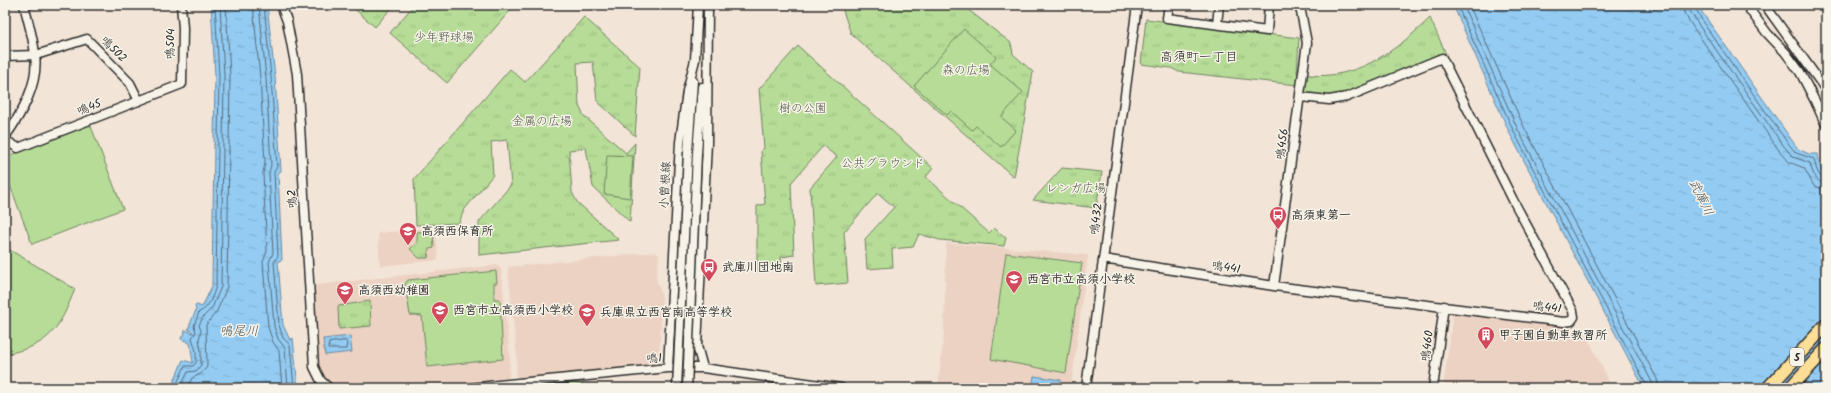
<svg xmlns="http://www.w3.org/2000/svg" width="1831" height="393" font-family="Kalam,'Klee One',sans-serif">
	<style>
		.built { fill: #ecd2c2 }
		.park { fill: url(#park-tufts); stroke: #708461 }
		.pitch { fill: #b6dc97; stroke: #708461 }
		.water { fill: url(#water-ripples); stroke: #698ba2 }
		.lines { fill: none; stroke-linecap: round; stroke-linejoin: round }
		.shore { stroke: #556b7b; stroke-width: 1 }
		.minor-casing { stroke: #2b2b2b; stroke-width: 11 }
		.highway-casing { stroke: #2b2b2b; stroke-width: 15 }
		.minor { stroke: #f7f3e8; stroke-width: 8 }
		.highway { stroke: #fcde96; stroke-width: 12 }
		.minor-bridge-casing { stroke: #2b2b2b; stroke-width: 11; stroke-linecap: butt }
		.minor-bridge { stroke: #f7f3e8; stroke-width: 8 }
		.labels { text-anchor: middle; stroke-width: 3; stroke-linejoin: round; paint-order: stroke }
		.shield { fill: #f7f3e8; stroke: #686764; stroke-width: 1 }
		.shield-label { font-size: 11px; font-weight: bold; fill: #2b2b2b }
		.park-label { font-size: 12px; fill: #4e5746; stroke: #f7f3e8 }
		.street-label { font-size: 12px; fill: #2b2b2b; stroke: #f7f3e8 }
		.poi-label { font-size: 12px; font-weight: bold; fill: #2b2b2b; stroke: #f7f3e8; text-anchor: start }
		.neighbourhood-label { font-size: 13px; fill: #2b2b2b; stroke: #f7f3e8 }
		.water-label { font-size: 13px; font-style: italic; fill: #45535d; stroke: #f7f3e8 }
	</style>
	<defs>
		<pattern id="park-tufts" width="24" height="20" patternUnits="userSpaceOnUse"><rect width="24" height="20" fill="#b6dc97"/><path d="M3 7l-1-3M5 7V3M7 7l1-3M15 17l-1-3M17 17v-4M19 17l1-3" fill="none" stroke="#9dbd82"/></pattern>
		<pattern id="water-ripples" width="26" height="14" patternUnits="userSpaceOnUse"><rect width="26" height="14" fill="#93cbf2"/><path d="M2 4q2-2 4 0t4 0M15 11q2-2 4 0t4 0" fill="none" stroke="#7faed0"/></pattern>
	</defs>
	<rect width="100%" height="100%" fill="#f2e4d7"/>
	<filter id="ink" filterUnits="userSpaceOnUse"><feTurbulence type="fractalNoise" baseFrequency=".025" numOctaves="2"/><feDisplacementMap in="SourceGraphic" scale="8" xChannelSelector="R" yChannelSelector="G"/><feConvolveMatrix kernelMatrix="1 2 1 2 8 2 1 2 1" color-interpolation-filters="sRGB"/></filter>
	<g filter="url(#ink)">
		<path class="built" d="M436 228 438 260 380 266 378 233Z
			M946 243 1088 255 1071 388H938L944 332Z
			M655 252 659 255 656 278 662 297 659 362 640 367 519 378 516 376 517 357 508 267Z
			M497 265 501 269 510 357 509 376 505 380 422 388H336L322 375 318 363 312 289 315 285Z
			M1453 314 1584 330 1612 388H1443Z"/>
		<path class="park" d="M350 5H394L375 27Z
			M414 5H515L447 83 390 33Z
			M841 5H962L1011 43 1013 54 1033 72 1014 177 851 34Z
			M584 17 640 67 635 136 597 101 593 62 577 63 579 106 584 116 626 153 635 143 630 222 593 187 586 148 569 150 572 192 577 202 619 240 479 255V222L511 185 507 140 491 142 493 175 464 210 459 223 416 225 414 179 510 69 525 82Z
			M1430 18 1446 54 1345 95 1329 97 1297 93V85L1179 72 1171 68 1141 64 1146 19 1299 38 1297 73C1350 85 1394 53 1430 18Z
			M798 46 933 168 926 177 989 233 994 228 1006 238 1004 246 940 240 919 234 913 247 892 249 893 267 867 269 865 239 894 207 878 193 844 232 848 283 816 286 810 188 837 157 823 146 791 183 794 255 781 257 782 269 757 271V206L765 204 761 151 764 148 759 89Z
			M1062 168 1102 172 1096 208 1033 200Z
			M433 231 434 248 429 249 428 258H419L410 249 417 242V232Z
			M370 301 371 326 339 329 338 306Z
			M703 383 742 388H702Z"/>
		<path class="pitch" d="M964 29 996 57 990 64 1023 92 1001 117 1016 130 1001 147 976 126 972 130 951 111 947 115 914 86Z
			M90 124 123 209 32 244 5 172V157Z
			M607 155 633 156 630 198 604 194Z
			M5 247 75 289C59 329 50 346 5 354Z
			M1006 253 1082 263 1066 373 991 359Z
			M496 271 497 283H494V299H500L503 359 427 367 422 316 410 315 405 284 408 280Z
			M575 383 587 386V388H519Z"/>
		<path class="water" d="M211 5H267L275 77 281 171 278 172 282 260 278 261 283 325 290 340 293 338 298 388H171L183 360 193 363 190 343 181 339 182 336H184L185 330 195 334 188 329 196 310 195 306 197 305 202 307 212 286 215 75Z
			M1453 5H1697L1798 149 1809 154H1818L1820 166 1826 178V388H1644L1510 134Z
			M350 336 352 352 325 355 323 339Z
			M1034 376 1061 380 1059 388H1032Z"/>
		<g class="lines">
			<path class="shore" d="M253 5 260 78 265 163 263 173 267 251 263 262 268 327 273 342 279 351 282 388
				M259 5 266 78 271 165 269 173 273 253 269 262 274 326 278 339 285 348 288 388
				M264 5 271 77 277 167 274 172 278 256 274 262 279 325 283 338 290 345 294 388
				M1457 5 1514 132 1648 388
				M1463 5 1518 130 1652 382 1653 388
				M1469 5 1524 127 1657 379 1659 388
				M1683 5 1684 13 1695 30 1778 149 1789 162 1804 168 1814 186 1826 190
				M1689 5 1690 11 1700 27 1783 145 1793 157 1810 163C1812 172 1816 183 1826 184
				M1694 5 1704 24 1787 142 1796 153 1814 159C1816 166 1817 178 1826 179
				M345 341 347 343 346 349H328L329 343Z
				M175 388 185 366H193L196 363V351L192 338 196 332 194 326 199 312C209 309 213 295 216 286L219 75 215 5
				M180 388 188 372 196 371 201 365V351L199 339 201 331 199 325 203 317 212 308 221 287 224 75 220 5
				M187 388 192 378 201 374 207 367 206 325 217 311 227 287 230 75 226 5"/>
			<defs>
				<path id="minor" d="M281 5 287 21 297 74 314 367 321 381 329 388
					M1169 5 1167 18 1267 31 1269 5
					M1746 5 1767 33 1785 52 1800 72 1815 101 1826 125
					M1765 5 1826 90
					M1217 24 1219 5
					M5 56 36 55 87 39 130 83 139 101
					M5 137C22 113 39 84 35 54 33 37 28 21 24 5
					M5 140 18 148 182 84 183 28 181 5
					M688 152 693 81
					M697 153 702 87
					M1103 259 1274 286 1564 322 1571 321 1574 317 1573 311 1513 200 1442 58 1347 97 1329 100 1301 97
					M1274 286 1307 43 1301 12 1298 5
					M668 368 680 142 687 91 695 60 698 5
					M703 368 697 346 707 143 708 5
					M469 388 668 368H703L841 388
					M1086 388 1137 5
					M1433 388 1444 306"/>
				<path id="highway" d="M1768 388 1826 325
					M1790 388 1826 349"/>
			</defs>
			<use href="#minor" class="minor-casing"/>
			<use href="#highway" class="highway-casing"/>
			<use href="#minor" class="minor"/>
			<use href="#highway" class="highway"/>
			<defs>
				<path id="minor-bridge" d="M677 388 688 152
					M687 388 697 153"/>
			</defs>
			<use href="#minor-bridge" class="minor-bridge-casing"/>
			<use href="#minor-bridge" class="minor-bridge"/>
		</g>
	</g>
	<defs>
		<symbol id="bus-pin" viewBox="-11 -11 22 30"><path d="M0 17L-7.5 6A9.5 9.5 0 1 1 7.5 6Z" fill="#d1495b" stroke="#f7f3e8"/><path d="M-5-6H5V4H4V6H2V4H-2V6H-4V4H-5ZM-3.5-4V0h7V-4ZM-3.5 1.2v1.5H-2V1.2ZM2 1.2v1.5H3.5V1.2Z" fill="#fff"/></symbol>
		<symbol id="school-pin" viewBox="-11 -11 22 30"><path d="M0 17L-7.5 6A9.5 9.5 0 1 1 7.5 6Z" fill="#d1495b" stroke="#f7f3e8"/><path d="M0-5L7-2L0 1L-7-2ZM-4 1L0 2.5L4 1V4Q0 6-4 4Z" fill="#fff"/></symbol>
		<symbol id="building-pin" viewBox="-11 -11 22 30"><path d="M0 17L-7.5 6A9.5 9.5 0 1 1 7.5 6Z" fill="#d1495b" stroke="#f7f3e8"/><path d="M-4-6H4V6H1V3H-1V6H-4ZM-2.5-4.3h1.7v1.8h-1.7ZM.8-4.3h1.7v1.8H.8ZM-2.5-1h1.7V.8h-1.7ZM.8-1h1.7V.8H.8Z" fill="#fff"/></symbol>
	</defs>
	<g fill-rule="evenodd">
		<use href="#bus-pin" x="1268" y="205" width="20" height="27"/>
		<use href="#school-pin" x="398" y="221" width="20" height="27"/>
		<use href="#bus-pin" x="699" y="257" width="20" height="27"/>
		<use href="#school-pin" x="1004" y="269" width="20" height="27"/>
		<use href="#school-pin" x="335" y="280" width="20" height="27"/>
		<use href="#school-pin" x="430" y="300" width="20" height="27"/>
		<use href="#school-pin" x="577" y="302" width="20" height="27"/>
		<use href="#building-pin" x="1476" y="325" width="20" height="27"/>
	</g>
	<g class="labels">
		<rect class="shield" x="1790" y="348" width="14" height="18" rx="3"/>
		<g class="shield-label">
			<text x="1797" y="361">5</text>
		</g>
		<g class="park-label">
			<text x="444" y="41">少年野球場</text>
			<text x="966" y="74">森の広場</text>
			<text x="803" y="112">樹の公園</text>
			<text x="542" y="125">金属の広場</text>
			<text x="883" y="167">公共グラウンド</text>
			<text x="1076" y="192">レンガ広場</text>
		</g>
		<g class="street-label">
			<text transform="translate(170 44) rotate(-90)" y="4">鳴504</text>
			<text transform="translate(114 49) rotate(45)" y="4">鳴502</text>
			<text transform="translate(89 107) rotate(-21)" y="4">鳴45</text>
			<text transform="translate(1282 144) rotate(-82)" y="4">鳴456</text>
			<text transform="translate(665 185) rotate(-87)" y="4">小曽根線</text>
			<text transform="translate(292 199) rotate(-93)" y="4">鳴2</text>
			<text transform="translate(1096 219) rotate(-82)" y="4">鳴432</text>
			<text transform="translate(1226 267) rotate(9)" y="4">鳴441</text>
			<text transform="translate(1547 307) rotate(7)" y="4">鳴441</text>
			<text transform="translate(1427 346) rotate(-82)" y="4">鳴460</text>
			<text transform="translate(654 358) rotate(-5)" y="4">鳴1</text>
		</g>
		<g class="poi-label">
			<text x="1291" y="219">高須東第一</text>
			<text x="421" y="235">高須西保育所</text>
			<text x="722" y="271">武庫川団地南</text>
			<text x="1027" y="283">西宮市立高須小学校</text>
			<text x="358" y="294">高須西幼稚園</text>
			<text x="453" y="314">西宮市立高須西小学校</text>
			<text x="600" y="316">兵庫県立西宮南高等学校</text>
			<text x="1499" y="339">甲子園自動車教習所</text>
		</g>
		<g class="neighbourhood-label">
			<text x="1199" y="61">高須町一丁目</text>
		</g>
		<g class="water-label">
			<text transform="translate(1702 197) rotate(64)" y="5">武庫川</text>
			<text x="239" y="335">鳴尾川</text>
		</g>
	</g>
	<rect width="1831" height="393" fill="none" stroke="#f7f3e8" stroke-width="20"/>
	<rect x="10" y="10" width="1811" height="373" fill="none" stroke="#2b2b2b" stroke-width="1.5" filter="url(#ink)"/>
</svg>
